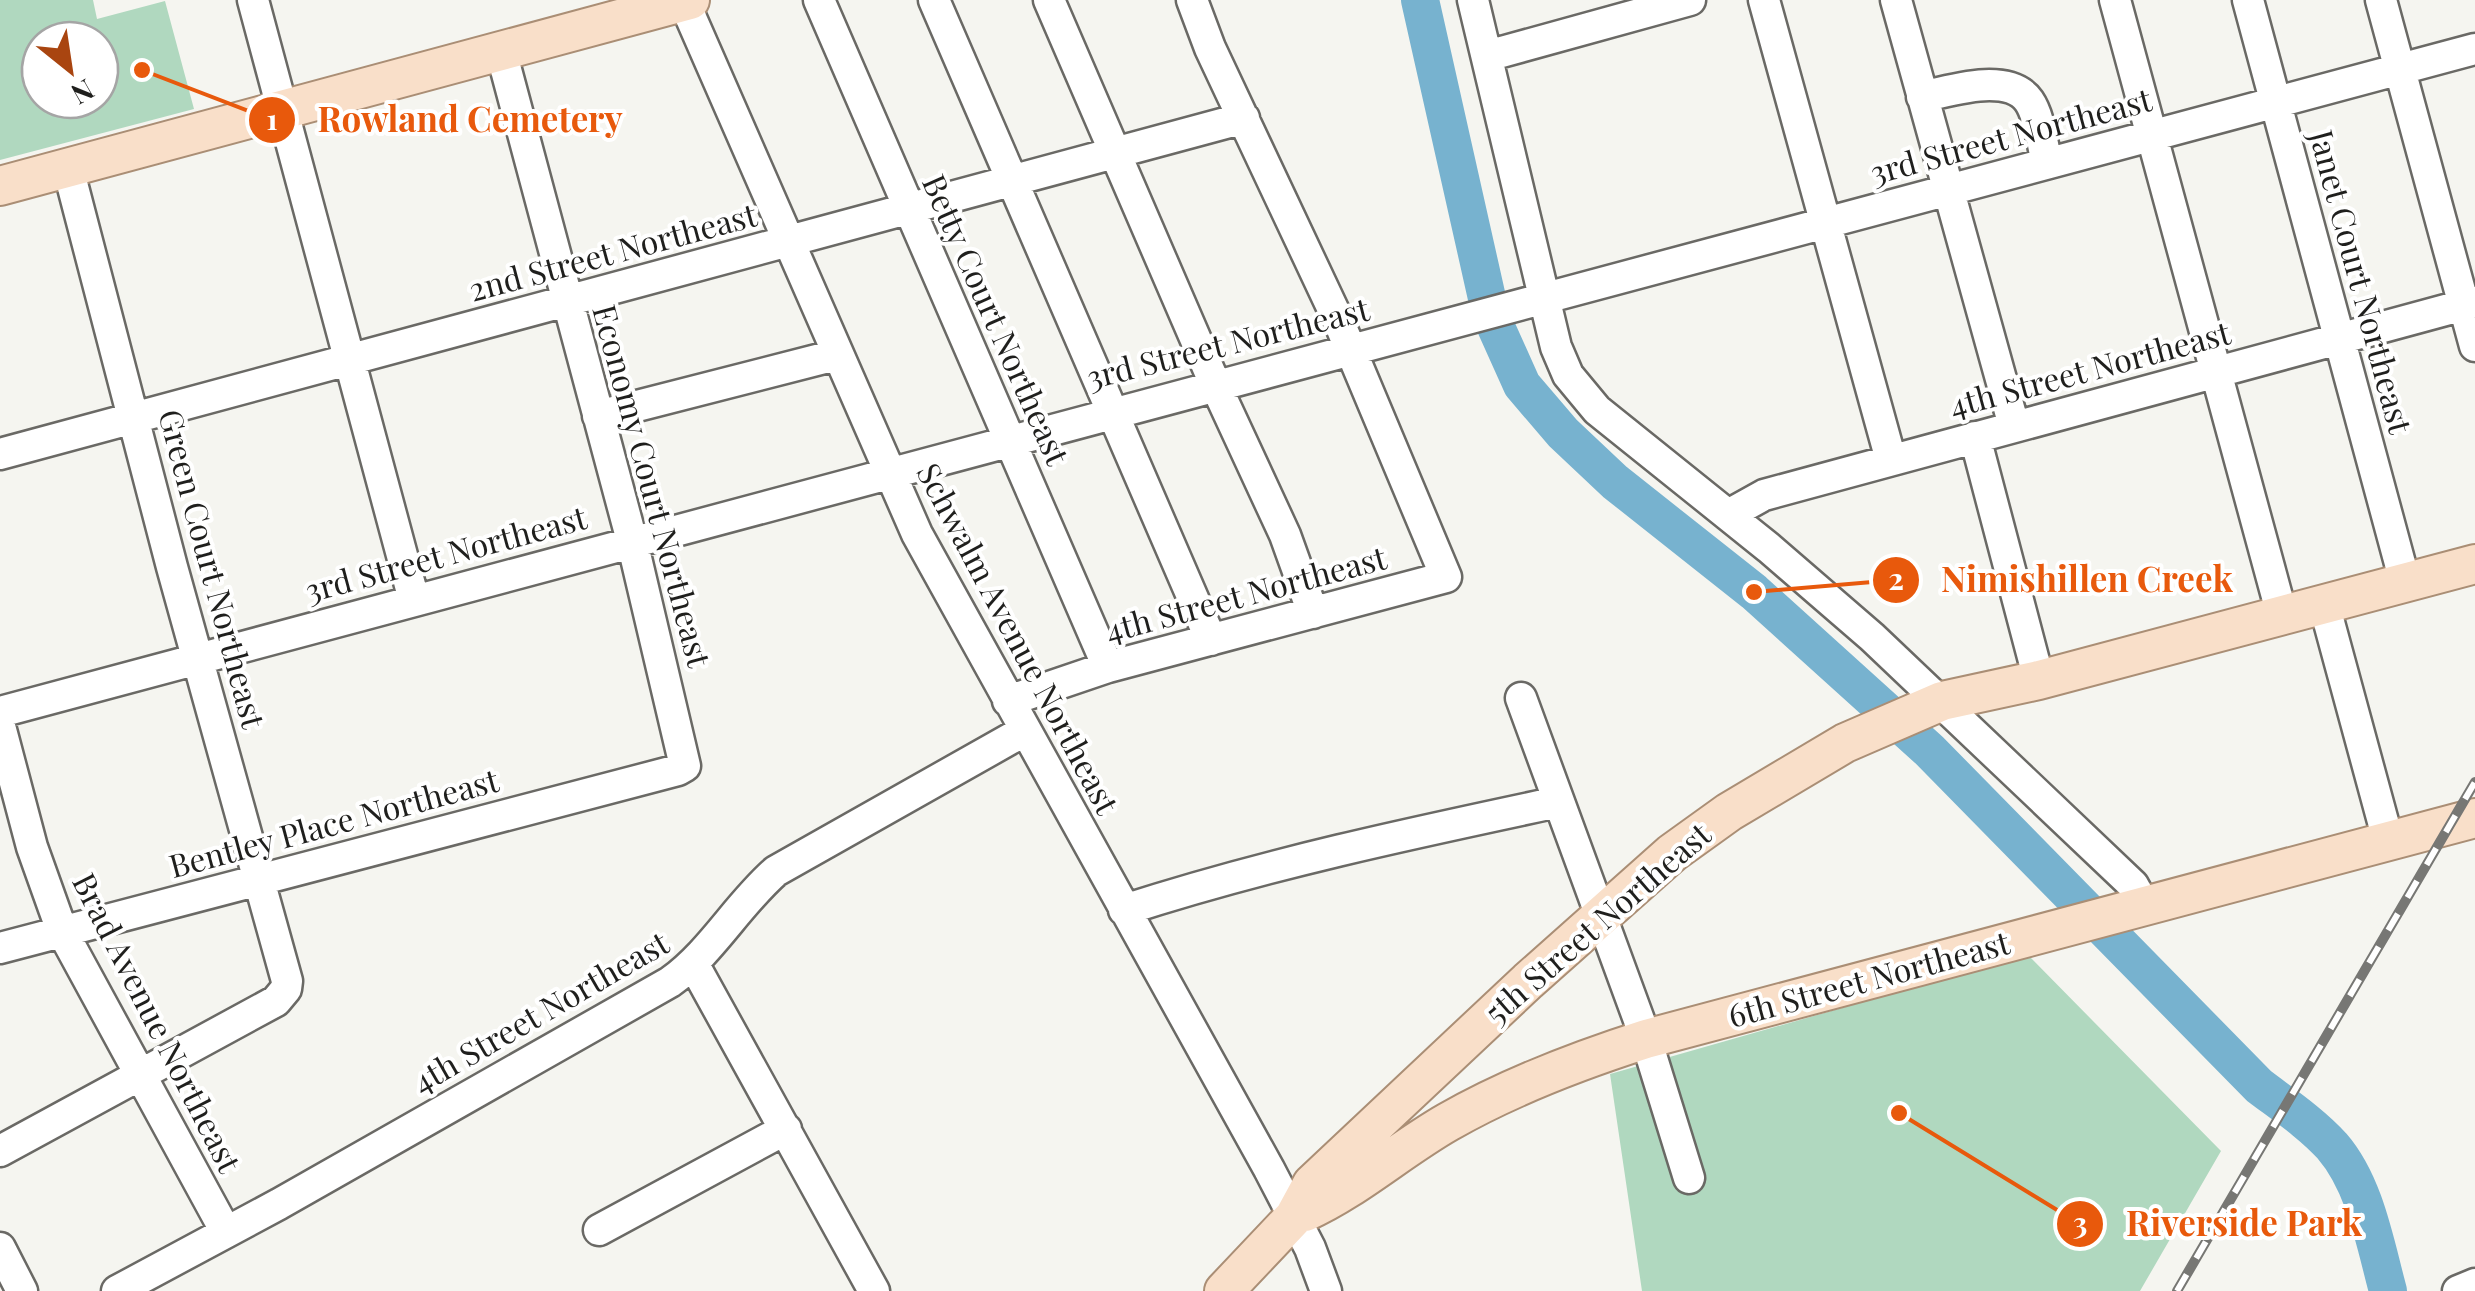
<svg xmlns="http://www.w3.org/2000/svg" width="2475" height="1291" font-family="'Playfair Display',serif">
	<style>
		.green { fill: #b0d8bf; fill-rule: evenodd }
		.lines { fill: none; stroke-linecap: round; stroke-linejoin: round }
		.river { stroke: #77b2cf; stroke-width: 38 }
		.minor-casing { stroke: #6a6965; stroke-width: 35 }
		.major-casing { stroke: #aa8e75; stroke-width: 42 }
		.minor { stroke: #fff; stroke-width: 30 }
		.major { stroke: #f9dfc9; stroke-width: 38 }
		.rail-casing { stroke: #777774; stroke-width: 10 }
		.rail { stroke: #fff; stroke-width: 6; stroke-dasharray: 19; stroke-linecap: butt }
		.labels { text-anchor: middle; stroke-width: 8; stroke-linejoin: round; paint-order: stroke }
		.street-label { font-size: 32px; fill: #1f1f1d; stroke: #fff }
		.leader { fill: none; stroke: #e8590c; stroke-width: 4 }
		.callout-dot { fill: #e8590c; stroke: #fff; stroke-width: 4 }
		.mark-label { font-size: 30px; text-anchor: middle; font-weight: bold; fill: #fff }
		.callout-label { font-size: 35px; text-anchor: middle; font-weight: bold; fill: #e8590c; stroke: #fff; stroke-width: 8; stroke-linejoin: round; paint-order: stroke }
	</style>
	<rect width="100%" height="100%" fill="#f5f5f0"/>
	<path class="green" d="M0 0H93L97 19 165 1 194 109 0 160ZM100 40V100H40V40Z
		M2028 955 2221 1151 2140 1291H1642L1610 1074Z"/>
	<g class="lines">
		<path class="river" d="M1420 0 1491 316 1522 385 1563 433 1615 482 1754 592 1929 750 2259 1086C2284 1105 2311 1123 2332 1146 2365 1184 2375 1243 2388 1291"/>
		<defs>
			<path id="minor" d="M253 0 414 600
				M819 0 1108 667
				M934 0 1211 640
				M1049 0 1215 384 1285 535 1313 613
				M1473 0 1556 347 1568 375 1597 410 1769 548 1872 637 2133 885 2144 905
				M1764 0 1891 460
				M1896 0 2014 426
				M2115 0 2282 615
				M2248 0 2405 582
				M2381 0 2475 346
				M684 2 917 534 1269 1169 1310 1248 1326 1291
				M1487 56 1690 0
				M1922 97C1951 90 2009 72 2029 101 2040 117 2042 144 2047 163
				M598 416 836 355
				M1975 437 2039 680
				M0 454 1244 118
				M1728 515 1764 495 2475 302
				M2324 604 2388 840
				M1521 698 1646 1039 1689 1178
				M1008 701 1108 667 1446 577 1339 322 1210 48 1192 0
				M0 712C824 488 1649 267 2475 49
				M0 726 32 847 62 931 226 1232
				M1124 910C1266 864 1412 833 1558 802
				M0 948 678 770 685 766 632 541 501 51
				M694 965 874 1291
				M0 1151 276 1001 286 989 287 981 172 567 68 168
				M599 1230 786 1129
				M0 1248 22 1291
				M117 1291 279 1204 670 982C712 952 737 905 776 871L1024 731
				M2458 1291 2475 1284"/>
			<path id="major" d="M0 186 690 0
				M1305 1212C1356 1189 1399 1150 1448 1122 1511 1086 1577 1061 1646 1039L2475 818
				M1224 1291 1294 1217 1312 1184 1528 981 1672 853 1729 812 1845 743 1942 701 2039 680 2475 564"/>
		</defs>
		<use href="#minor" class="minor-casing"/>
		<use href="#major" class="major-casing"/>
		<use href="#minor" class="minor"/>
		<use href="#major" class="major"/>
		<defs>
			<path id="rail" d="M2177 1291 2475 782"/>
		</defs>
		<use href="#rail" class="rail-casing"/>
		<use href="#rail" class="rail"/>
	</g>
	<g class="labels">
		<g class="street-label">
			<text transform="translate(2011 137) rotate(-15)" y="11">3rd Street Northeast</text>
			<text transform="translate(613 253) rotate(-15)" y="11">2nd Street Northeast</text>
			<text transform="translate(2360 282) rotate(75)" y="11">Janet Court Northeast</text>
			<text transform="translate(995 320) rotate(66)" y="11">Betty Court Northeast</text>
			<text transform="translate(1228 344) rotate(-14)" y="11">3rd Street Northeast</text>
			<text transform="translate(2090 370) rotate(-15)" y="11">4th Street Northeast</text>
			<text transform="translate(651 486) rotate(75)" y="11">Economy Court Northeast</text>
			<text transform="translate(446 555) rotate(-15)" y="11">3rd Street Northeast</text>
			<text transform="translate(211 569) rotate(75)" y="11">Green Court Northeast</text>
			<text transform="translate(1246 595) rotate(-15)" y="11">4th Street Northeast</text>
			<text transform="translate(1017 639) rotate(62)" y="11">Schwalm Avenue Northeast</text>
			<text transform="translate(334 824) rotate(-15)" y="11">Bentley Place Northeast</text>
			<text transform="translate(1598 924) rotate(-41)" y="11">5th Street Northeast</text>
			<text transform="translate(1869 980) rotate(-15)" y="11">6th Street Northeast</text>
			<text transform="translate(541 1013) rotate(-30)" y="11">4th Street Northeast</text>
			<text transform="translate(156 1023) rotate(63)" y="11">Brad Avenue Northeast</text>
		</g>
	</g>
	<path class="leader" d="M142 70L272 120M1754 592L1896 580M1899 1113L2080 1224"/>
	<g class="callout-dot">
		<circle cx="142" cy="70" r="10"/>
		<circle cx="1754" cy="592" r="10"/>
		<circle cx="1899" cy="1113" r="10"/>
		<circle cx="272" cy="120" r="25"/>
		<circle cx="1896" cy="580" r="25"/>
		<circle cx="2080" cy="1224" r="25"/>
	</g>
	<g class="mark-label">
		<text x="272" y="130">1</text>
		<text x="1896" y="590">2</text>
		<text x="2080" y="1234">3</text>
	</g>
	<g class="callout-label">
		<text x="470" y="132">Rowland Cemetery</text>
		<text x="2087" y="592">Nimishillen Creek</text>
		<text x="2244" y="1236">Riverside Park</text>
	</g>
	<g transform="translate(70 70) rotate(150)"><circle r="48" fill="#ffffff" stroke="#a5a5a5" stroke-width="2.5"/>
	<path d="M0-8L18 38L0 25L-18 38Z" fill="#a94510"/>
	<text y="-15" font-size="28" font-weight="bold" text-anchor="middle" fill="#1f1f1d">N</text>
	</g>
</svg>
